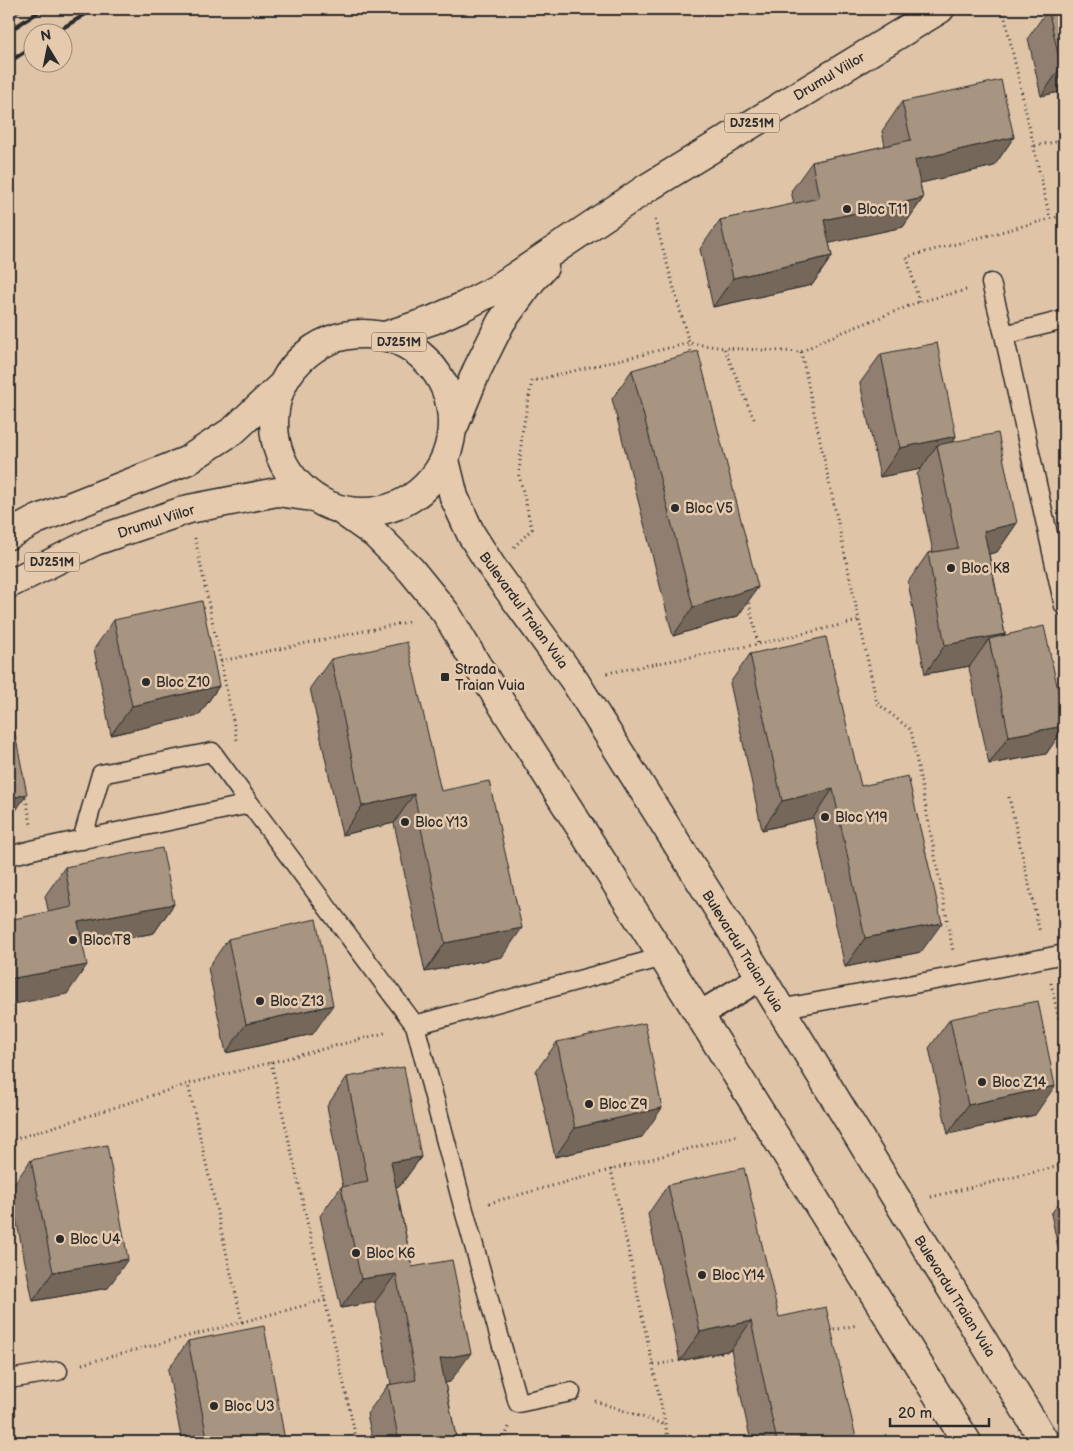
<svg xmlns="http://www.w3.org/2000/svg" width="1073" height="1451" font-family="'Balsamiq Sans',sans-serif">
	<style>
		.lines { fill: none; stroke-linecap: round; stroke-linejoin: round }
		.service-casing { stroke: #2b2b2b; stroke-width: 21 }
		.pedestrian-casing { stroke: #2b2b2b; stroke-width: 29 }
		.secondary-casing { stroke: #2b2b2b; stroke-width: 31 }
		.trunk-casing { stroke: #2b2b2b; stroke-width: 31 }
		.path { stroke: #2b2b2b; stroke-width: 3; stroke-dasharray: 1 4; stroke-linecap: butt }
		.service { stroke: #e6caad; stroke-width: 18 }
		.pedestrian { stroke: #e6caad; stroke-width: 25 }
		.secondary { stroke: #e6caad; stroke-width: 28 }
		.trunk { stroke: #e6caad; stroke-width: 28 }
		.rail { stroke: #2b2b2b; stroke-width: 4 }
		.wall { fill: #907f6f; stroke: #2b2b2b }
		.shaded-wall { fill: #75685a; stroke: #2b2b2b }
		.building { fill: #a79481; stroke: #2b2b2b }
		.poi-dot { fill: #2b2b2b; stroke: #e6caad; stroke-width: 2 }
		.labels { text-anchor: middle; stroke-width: 5; stroke-linejoin: round; paint-order: stroke }
		.shield { fill: #e6caad; stroke: #635b52; stroke-width: 1 }
		.shield-label { font-size: 12px; font-weight: bold; fill: #2b2b2b }
		.street-label { font-size: 14px; fill: #2b2b2b; stroke: #e6caad }
		.poi-label { font-size: 14px; fill: #2b2b2b; stroke: #e6caad; text-anchor: start }
	</style>
	<rect width="100%" height="100%" fill="#dfc4a8"/>
	<filter id="ink" filterUnits="userSpaceOnUse"><feTurbulence type="fractalNoise" baseFrequency=".02" numOctaves="2"/><feDisplacementMap in="SourceGraphic" scale="10" xChannelSelector="R" yChannelSelector="G"/><feConvolveMatrix kernelMatrix="1 2 1 2 8 2 1 2 1" color-interpolation-filters="sRGB"/></filter>
	<g filter="url(#ink)">
		<g class="lines">
			<defs>
				<path id="service" d="M991 283 1004 335 1064 606
					M1004 335 1064 320
					M82 840 101 774 212 752 250 804
					M9 856 36 849 250 804 415 1025
					M779 1009 957 976 1064 954
					M9 1379 58 1371
					M571 1392 518 1403 464 1210 415 1025 663 957"/>
				<path id="pedestrian" d="M699 1015 761 977"/>
				<path id="secondary" d="M445 460 454 497 471 534 492 567 574 680 761 977 1045 1442
					M341 510 375 534 411 570 446 613 475 662 663 957 967 1442"/>
				<path id="trunk" d="M274 423a89 89 0 1 1 178 0a89 89 0 1 1-178 0Z
					M385 336 433 320 464 306 495 290 647 188 940 9
					M454 426 477 370 501 322 532 280 544 267
					M9 535 36 520 186 461 234 430 281 386
					M9 584 95 541 189 509 277 492 312 497"/>
			</defs>
			<use href="#service" class="service-casing"/>
			<use href="#pedestrian" class="pedestrian-casing"/>
			<use href="#secondary" class="secondary-casing"/>
			<use href="#trunk" class="trunk-casing"/>
			<path class="path" d="M1003 9 1050 219
				M1035 146 1064 140
				M655 220 689 343 724 348
				M919 302 907 257 1064 215
				M801 352 877 703 911 730 953 951
				M754 419 724 348 801 352 823 340 919 302 966 290
				M195 538 237 740
				M514 547 532 529 519 475 522 433 532 381 689 343 692 356
				M748 598 758 644
				M221 661 412 621
				M607 673 758 644 858 621
				M25 793 31 824
				M1009 797 1040 933
				M1051 983 1064 1044
				M271 1062 357 1442
				M9 1141 188 1084 388 1032
				M611 1169 669 1442
				M931 1197 1064 1165
				M489 1203 739 1135
				M242 1322 325 1300
				M829 1331 857 1325
				M701 1356 734 1350
				M82 1364 242 1322 188 1084
				M654 1365 683 1360
				M595 1401 666 1425
				M503 1442 509 1427"/>
			<use href="#service" class="service"/>
			<use href="#pedestrian" class="pedestrian"/>
			<use href="#secondary" class="secondary"/>
			<use href="#trunk" class="trunk"/>
			<path class="rail" d="M9 15 21 9
				M9 31 43 9
				M56 32 94 9
				M9 62 32 47"/>
		</g>
		<path class="wall" d="M1048 9H1064V91L1041 96 1028 38Z
			M902 102 1014 137 994 166 920 183 923 198 903 227 829 243 832 256 812 285 713 307 700 249 720 220 794 204 791 191 812 162 885 146 882 131Z
			M881 354 956 436 953 442 1017 523 997 552 989 554 1005 634 1004 636 1064 717V728L1046 754 989 764 969 668 970 666 925 674 908 582 928 553 933 552 917 474 921 469 880 477 860 383Z
			M632 370 758 587 738 616 673 636 612 399Z
			M114 620 219 686 199 715 111 735 94 649Z
			M750 654 861 786 921 952 845 967 813 818 762 830 730 683Z
			M331 659 441 791 502 957 425 972 394 823 342 835 310 688Z
			M65 867 174 904 154 933 83 947 67 994 45 896Z
			M228 939 313 1034 226 1053 208 968Z
			M950 1019 1035 1115 948 1134 929 1048Z
			M557 1042 642 1137 555 1157 536 1071Z
			M347 1077 421 1157 400 1186H396L412 1267 450 1382 445 1383 457 1442H373L367 1414 388 1385 391 1384 375 1302 341 1308 320 1216 341 1187H343L327 1106Z
			M31 1160 108 1288 33 1301 10 1189Z
			M668 1185 779 1317 857 1442H751L731 1350 680 1361 648 1214Z
			M1064 1196V1275L1051 1214Z
			M188 1341 284 1442H182L168 1370Z"/>
		<path class="shaded-wall" d="M1061 67H1064V91L1041 96Z
			M1014 137 994 166 895 189 915 160Z
			M923 198 903 227 804 249 824 220Z
			M832 256 812 285 713 307 733 278Z
			M956 436 940 459 937 445 921 469 880 477 900 448Z
			M1017 523 997 552 964 560 984 531Z
			M758 587 738 616 673 636 693 607Z
			M1005 634 992 653 989 639 970 666 925 674 945 645Z
			M219 686 199 715 111 735 132 706Z
			M1064 726V728L1046 754 989 764 1009 736Z
			M833 789 813 818 762 830 782 801Z
			M27 794 9 821V799Z
			M414 794 394 823 342 835 362 806Z
			M174 904 154 933 58 951 78 922Z
			M942 923 921 952 845 967 865 938Z
			M522 928 502 957 425 972 445 943Z
			M87 965 67 994 9 1005V979Z
			M333 1005 313 1034 226 1053 246 1024Z
			M1055 1086 1035 1115 948 1134 968 1105Z
			M662 1108 642 1137 555 1157 575 1128Z
			M421 1157 400 1186 371 1191 391 1162Z
			M128 1259 108 1288 33 1301 53 1272Z
			M396 1274 375 1302 341 1308 361 1279Z
			M751 1321 731 1350 680 1361 700 1332Z
			M471 1353 450 1382 420 1388 440 1359Z
			M285 1440 284 1442H272Z"/>
		<path class="building" d="M1048 9H1064V67H1061Z
			M1001 80 1014 137 915 160 923 198 824 220 832 256 733 278 720 220 819 198 812 162 911 140 902 102Z
			M937 343 956 436 900 448 881 354Z
			M698 351 758 587 693 607 632 370Z
			M998 433 1017 523 984 531 1005 634 945 645 928 553 958 548 937 445Z
			M202 601 219 686 132 706 114 620Z
			M1044 626 1064 717V726L1009 736 989 639Z
			M826 637 861 786 908 776 942 923 865 938 833 789 782 801 750 654Z
			M407 642 441 791 489 781 522 928 445 943 414 794 362 806 331 659Z
			M9 709H10L27 794 9 799Z
			M162 848 174 904 78 922 87 965 9 979V920L72 907 65 867Z
			M316 919 333 1005 246 1024 228 939Z
			M1038 1001 1055 1086 968 1105 950 1019Z
			M645 1023 662 1108 575 1128 557 1042Z
			M404 1067 421 1157 391 1162 412 1267 452 1260 471 1353 440 1359 457 1442H399L388 1385 416 1380 396 1274 361 1279 341 1187 368 1182 347 1077Z
			M107 1145 128 1259 53 1272 31 1160Z
			M744 1168 779 1317 826 1307 857 1442H777L751 1321 700 1332 668 1185Z
			M264 1326 285 1440 272 1442H208L188 1341Z
			M646 1440V1442H634Z"/>
	</g>
	<g class="poi-dot">
		<circle cx="847" cy="209" r="5"/>
		<circle cx="675" cy="508" r="5"/>
		<circle cx="951" cy="568" r="5"/>
		<rect x="440" y="672" width="10" height="10" rx="2.5"/>
		<circle cx="146" cy="682" r="5"/>
		<circle cx="825" cy="817" r="5"/>
		<circle cx="405" cy="822" r="5"/>
		<circle cx="73" cy="940" r="5"/>
		<circle cx="260" cy="1001" r="5"/>
		<circle cx="982" cy="1082" r="5"/>
		<circle cx="589" cy="1104" r="5"/>
		<circle cx="60" cy="1239" r="5"/>
		<circle cx="356" cy="1253" r="5"/>
		<circle cx="702" cy="1275" r="5"/>
		<circle cx="214" cy="1406" r="5"/>
	</g>
	<g class="labels">
		<g class="shield">
			<rect x="724.5" y="113.5" width="55" height="19" rx="4"/>
			<rect x="371.5" y="332.5" width="55" height="19" rx="4"/>
			<rect x="24.5" y="552.5" width="55" height="19" rx="4"/>
		</g>
		<g class="shield-label">
			<text x="752" y="127">DJ251M</text>
			<text x="399" y="346">DJ251M</text>
			<text x="52" y="566">DJ251M</text>
		</g>
		<g class="street-label">
			<text transform="translate(829 76) rotate(-31)" y="5">Drumul Viilor</text>
			<text transform="translate(156 521) rotate(-18)" y="5">Drumul Viilor</text>
			<text transform="translate(524 610) rotate(54)" y="5">Bulevardul Traian Vuia</text>
			<text transform="translate(743 951) rotate(58)" y="5">Bulevardul Traian Vuia</text>
			<text transform="translate(955 1296) rotate(58)" y="5">Bulevardul Traian Vuia</text>
		</g>
		<g class="poi-label">
			<text x="857" y="214">Bloc T11</text>
			<text x="685" y="513">Bloc V5</text>
			<text x="961" y="573">Bloc K8</text>
			<text x="455" y="674">Strada<tspan x="455" dy="16">Traian Vuia</tspan></text>
			<text x="156" y="687">Bloc Z10</text>
			<text x="835" y="822">Bloc Y19</text>
			<text x="415" y="827">Bloc Y13</text>
			<text x="83" y="945">Bloc T8</text>
			<text x="270" y="1006">Bloc Z13</text>
			<text x="992" y="1087">Bloc Z14</text>
			<text x="599" y="1109">Bloc Z9</text>
			<text x="70" y="1244">Bloc U4</text>
			<text x="366" y="1258">Bloc K6</text>
			<text x="712" y="1280">Bloc Y14</text>
			<text x="224" y="1411">Bloc U3</text>
		</g>
	</g>
	<rect width="1073" height="1451" fill="none" stroke="#e6caad" stroke-width="30"/>
	<rect x="15" y="15" width="1043" height="1421" fill="none" stroke="#2b2b2b" stroke-width="2" filter="url(#ink)"/>
	<g transform="translate(48 48) rotate(350)"><circle r="24" fill="#e6caad" stroke="#9b8a79"/>
	<path d="M0-4L9 19L0 12L-9 19Z" fill="#2b2b2b"/>
	<text y="-8" font-size="14" font-weight="bold" text-anchor="middle" fill="#2b2b2b">N</text>
	</g>
	<path d="M890 1418v8h99v-8" fill="none" stroke="#2b2b2b" stroke-width="2.5"/>
	<text x="898" y="1418" font-size="15" fill="#2b2b2b" stroke="#e6caad" stroke-width="4" paint-order="stroke">20 m</text>
</svg>
